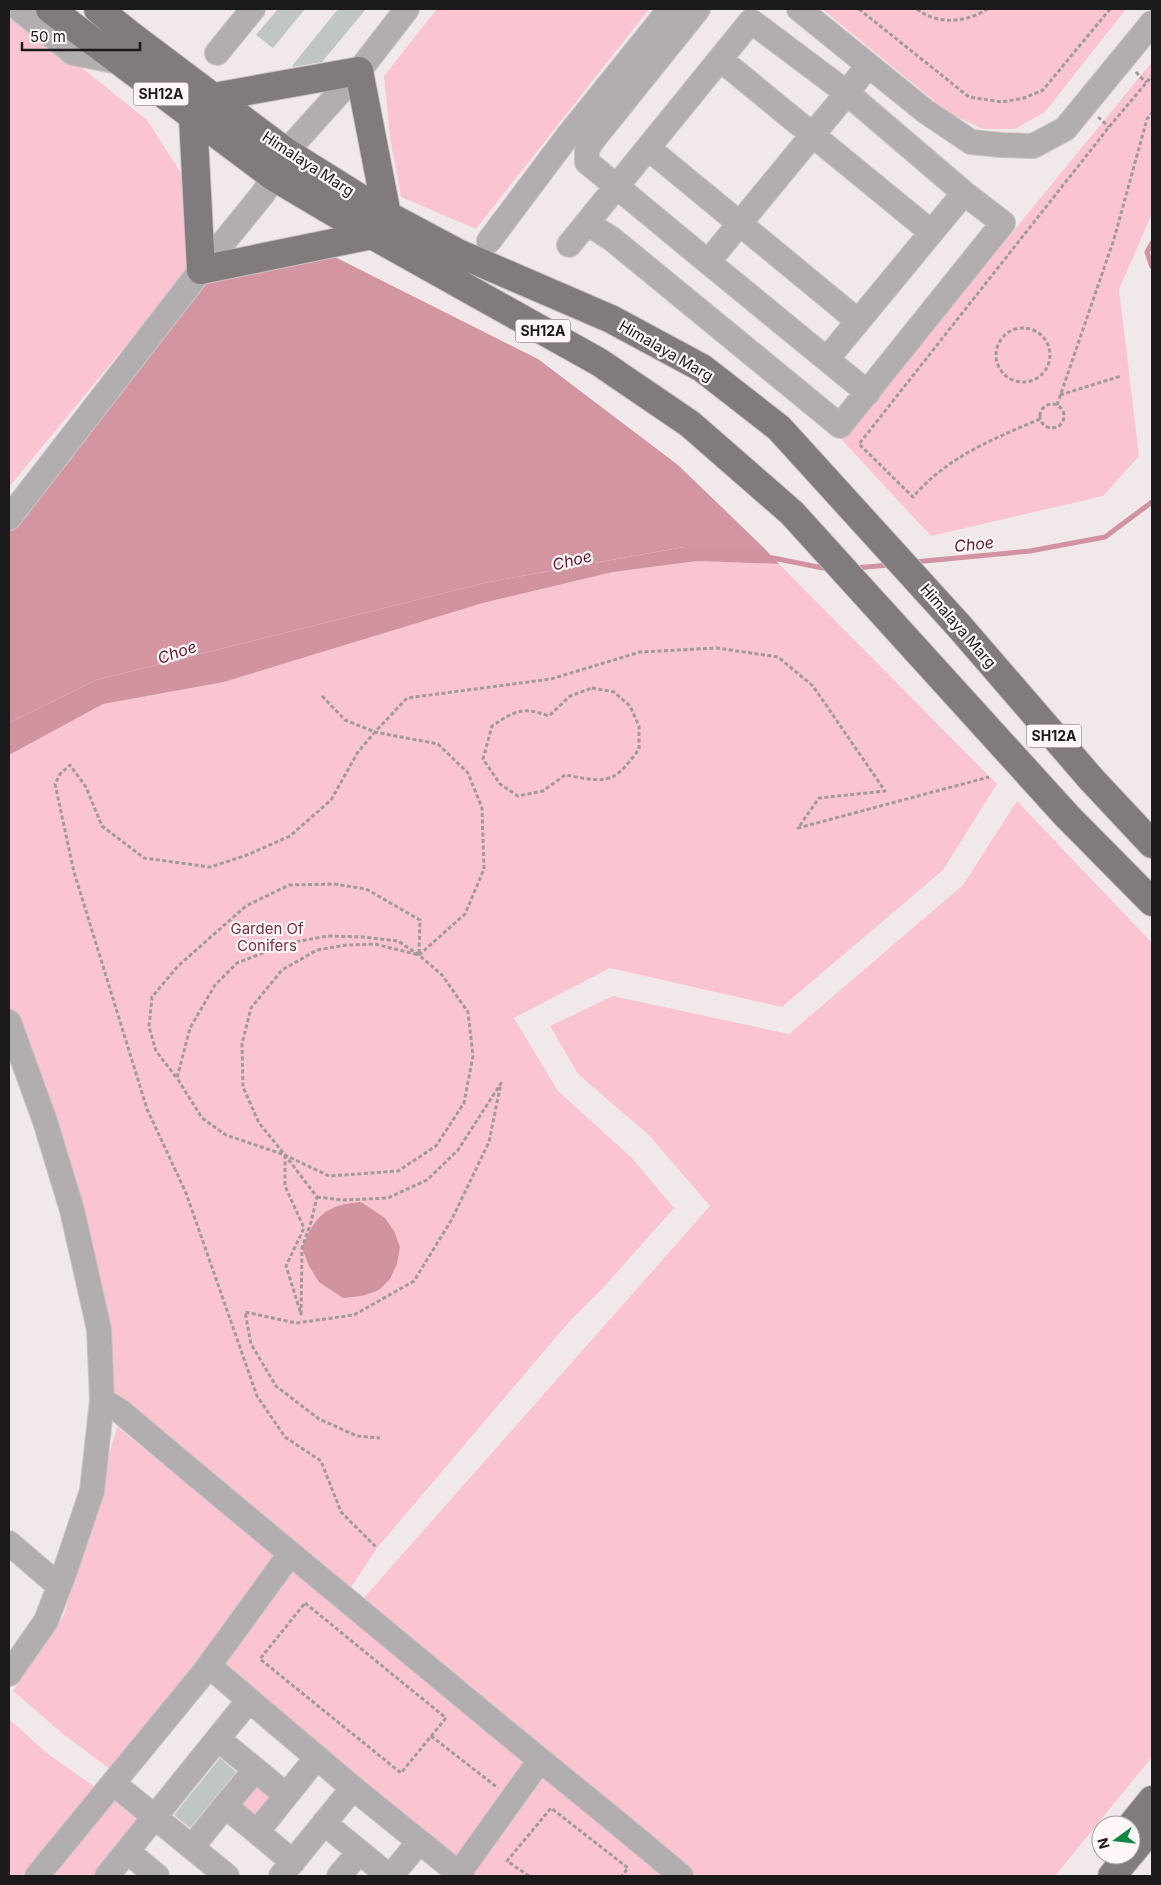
<svg xmlns="http://www.w3.org/2000/svg" width="1161" height="1885" font-family="Inter,sans-serif">
	<style>
		.green { fill: #fac5d0 }
		.forest { fill: #d495a2 }
		.water { fill: #d293a0 }
		.lines { fill: none; stroke-linecap: round; stroke-linejoin: round }
		.stream { stroke: #d293a0; stroke-width: 5 }
		.building { fill: #c0c6c1 }
		.minor-casing { stroke: #cbc3c5; stroke-width: 26 }
		.major-casing { stroke: #cbc3c5; stroke-width: 30 }
		.path { stroke: #a19a9c; stroke-width: 3; stroke-dasharray: 4 2.5; stroke-linecap: butt }
		.minor { stroke: #b2aeaf; stroke-width: 24 }
		.major { stroke: #827b7d; stroke-width: 28 }
		.labels { text-anchor: middle; stroke-width: 4.5; stroke-linejoin: round; paint-order: stroke }
		.shield { fill: #fff6f7; stroke: #605b5c; stroke-width: 1 }
		.shield-label { font-size: 14px; font-weight: bold; fill: #1c191a }
		.street-label { font-size: 15px; fill: #1c191a; stroke: #fff6f7 }
		.park-label { font-size: 15px; fill: #7a2e44; stroke: #fff6f7 }
		.water-label { font-size: 16px; font-style: italic; fill: #621830; stroke: #fff6f7 }
	</style>
	<rect width="100%" height="100%" fill="#f1e8ea"/>
	<path class="green" d="M9 9 147 120 183 176 189 269 9 487Z
		M437 9H649L476 229 401 197 390 137 384 76Z
		M822 9H1126L1045 112 1015 129H983L949 113Z
		M1152 62V214L1119 289 1139 456 1103 496 931 536 842 440Z
		M698 561 779 564 997 784 943 870 782 1007 610 968 514 1018 558 1091 632 1158 674 1208 603 1288 568 1323 377 1548 350 1589 362 1600 710 1206 649 1135 578 1074 550 1026 613 996 789 1034 963 885 1017 801 1152 943V1757L1055 1876H472L210 1662 301 1550 104 1391 99 1298 9 1021V755L103 704 224 682 483 603 613 572Z
		M117 1427 275 1554 208 1654 110 1769 63 1734 13 1691 64 1615Z
		M9 1719 48 1754 95 1787 22 1876H9Z
		M255 1777 279 1796 255 1825 232 1805Z
		M113 1783 155 1817 107 1876H37Z"/>
	<path class="forest" d="M311 245 538 359 678 465 763 547H684L489 582 96 680 9 723V533L209 275Z"/>
	<path class="water" d="M684 547H763L779 564 698 561 613 572 483 603 224 682 103 704 9 755V723L96 680 489 582Z
		M361 1202 385 1218 394 1231 400 1247 397 1264 390 1279 379 1290 362 1296 343 1298 319 1282 309 1266 302 1248C315 1215 326 1205 361 1202Z"/>
	<g class="lines">
		<path class="stream" d="M1152 243 1147 252 1152 267
			M768 557 828 569
			M914 562 1030 551 1105 537 1152 502
			M854 568 890 565"/>
	</g>
	<path class="building" d="M278 9H305L273 48 256 35Z
		M338 9H366L322 62 293 67 292 66Z
		M220 1758 236 1772 190 1828 174 1815Z"/>
	<g class="lines">
		<defs>
			<path id="minor" d="M19 9 73 53 119 62
				M698 9 592 141 587 150V162L708 262 847 93 868 65
				M799 9 925 111 971 142 1001 145 1033 146 1065 129 1152 23
				M217 53 253 9
				M720 59 931 232
				M648 148 858 321
				M489 241 567 137 670 9
				M569 245C630 170 690 96 751 21L847 93 964 193 1003 223 840 426 612 239 587 223
				M708 262 868 393
				M827 359 964 193
				M9 518 201 270 262 195 274 177 286 152 359 71 407 9
				M9 1022 45 1121 72 1210 99 1329 102 1400 92 1491 65 1571 46 1621 9 1674
				M102 1400 120 1411C244 1516 370 1619 495 1723 557 1774 620 1824 681 1876
				M9 1543 59 1586
				M209 1666 353 1788 462 1876
				M218 1739 286 1795
				M113 1783 227 1876
				M225 1806 255 1770
				M324 1823 389 1876
				M257 1832 293 1862
				M192 1847 225 1806 257 1832 317 1757
				M127 1851 157 1876
				M37 1876 205 1671 290 1554
				M107 1876 249 1700
				M281 1876 353 1788
				M339 1876 359 1852
				M391 1876 419 1842
				M457 1876 540 1760"/>
			<path id="major" d="M50 9 274 177 372 235 599 362 690 424 792 513 1067 816 1152 902
				M98 9 129 34 286 152 387 215 458 253 611 319 702 368 779 428 959 626 1092 780 1152 844
				M214 97 359 71 387 215
				M193 118 201 270 372 235
				M1131 1826 1152 1800
				M1131 1853 1152 1827
				M1112 1876 1129 1855"/>
		</defs>
		<use href="#minor" class="minor-casing"/>
		<use href="#major" class="major-casing"/>
		<path class="path" d="M859 9 969 97 1002 102 1024 98 1043 90 1110 9
			M917 9C937 25 966 23 987 9
			M1136 72 1146 83
			M1098 117 1109 127
			M996 355a27 27 0 1 1 54 0a27 27 0 1 1-54 0Z
			M1060 395 1121 376
			M1040 416a12 12 0 1 1 24 0a12 12 0 1 1-24 0Z
			M1057 405 1114 239 1147 119 1152 113
			M1040 419C993 439 947 457 913 497L859 444 1109 127 1152 76
			M592 688 614 692 630 706 639 726V749C632 758 623 772 612 777 598 783 578 777 565 775L543 791 518 796 500 784 483 759 492 726C515 711 521 706 549 716L570 696Z
			M322 696 345 720 375 732 358 752 331 800 290 836 247 855 210 867 144 858 102 826 86 787 70 765 60 774 55 784 74 872 147 1109 186 1193 257 1396 285 1437 321 1461 341 1512 377 1548
			M419 955 465 914 484 869 482 808 468 773 438 744 375 732 407 698 551 679 640 652 717 648 778 657 813 686 885 791 819 798 798 828 989 777
			M176 1077 156 1051 149 1027 152 997 178 966 246 906 289 885 334 884 366 889 420 920 419 954
			M285 1155V1186L304 1228 286 1266 301 1314 302 1248 311 1222 317 1197 285 1155 226 1135 202 1118 177 1078 190 1028 215 985 237 963 289 943 328 936 363 937 398 941 419 955 442 975 468 1012 473 1056 464 1103 436 1146 398 1171 329 1176 285 1155 259 1123 243 1087 242 1044 251 1008 282 970 317 950 346 945 375 944 419 955
			M317 1197 343 1200 388 1198 427 1180 458 1150 501 1083 489 1142 452 1219 414 1281 354 1315 296 1323 245 1312 251 1344 276 1386 319 1419 357 1436 380 1438
			M305 1603 446 1718 401 1773 260 1659Z
			M431 1736 498 1788
			M529 1876 507 1861 551 1808 628 1868 622 1876"/>
		<use href="#minor" class="minor"/>
		<use href="#major" class="major"/>
	</g>
	<g class="labels">
		<g class="shield">
			<rect x="133.5" y="82.5" width="55" height="23" rx="4"/>
			<rect x="515.5" y="319.5" width="55" height="23" rx="4"/>
			<rect x="1026.5" y="724.5" width="55" height="23" rx="4"/>
		</g>
		<g class="shield-label">
			<text x="161" y="99">SH12A</text>
			<text x="543" y="336">SH12A</text>
			<text x="1054" y="741">SH12A</text>
		</g>
		<g class="street-label">
			<text transform="translate(308 164) rotate(33)" y="5">Himalaya Marg</text>
			<text transform="translate(666 351) rotate(30)" y="5">Himalaya Marg</text>
			<text transform="translate(958 626) rotate(49)" y="5">Himalaya Marg</text>
		</g>
		<g class="park-label">
			<text x="267" y="934">Garden Of<tspan x="267" dy="17">Conifers</tspan></text>
		</g>
		<g class="water-label">
			<text transform="translate(974 544) rotate(-6)" y="6">Choe</text>
			<text transform="translate(572 560) rotate(-14)" y="6">Choe</text>
			<text transform="translate(177 652) rotate(-19)" y="6">Choe</text>
		</g>
	</g>
	<rect width="1161" height="1885" fill="none" stroke="#1c191a" stroke-width="20"/>
	<g transform="translate(1116 1840) rotate(255)"><circle r="24" fill="#fff6f7" stroke="#a49e9f"/>
	<path d="M0-4L9 19L0 12L-9 19Z" fill="#0e8843"/>
	<text y="-8" font-size="14" font-weight="bold" text-anchor="middle" fill="#1c191a">N</text>
	</g>
	<path d="M22 42v8h118v-8" fill="none" stroke="#1c191a" stroke-width="2.5"/>
	<text x="30" y="42" font-size="15" fill="#1c191a" stroke="#fff6f7" stroke-width="4" paint-order="stroke">50 m</text>
</svg>
